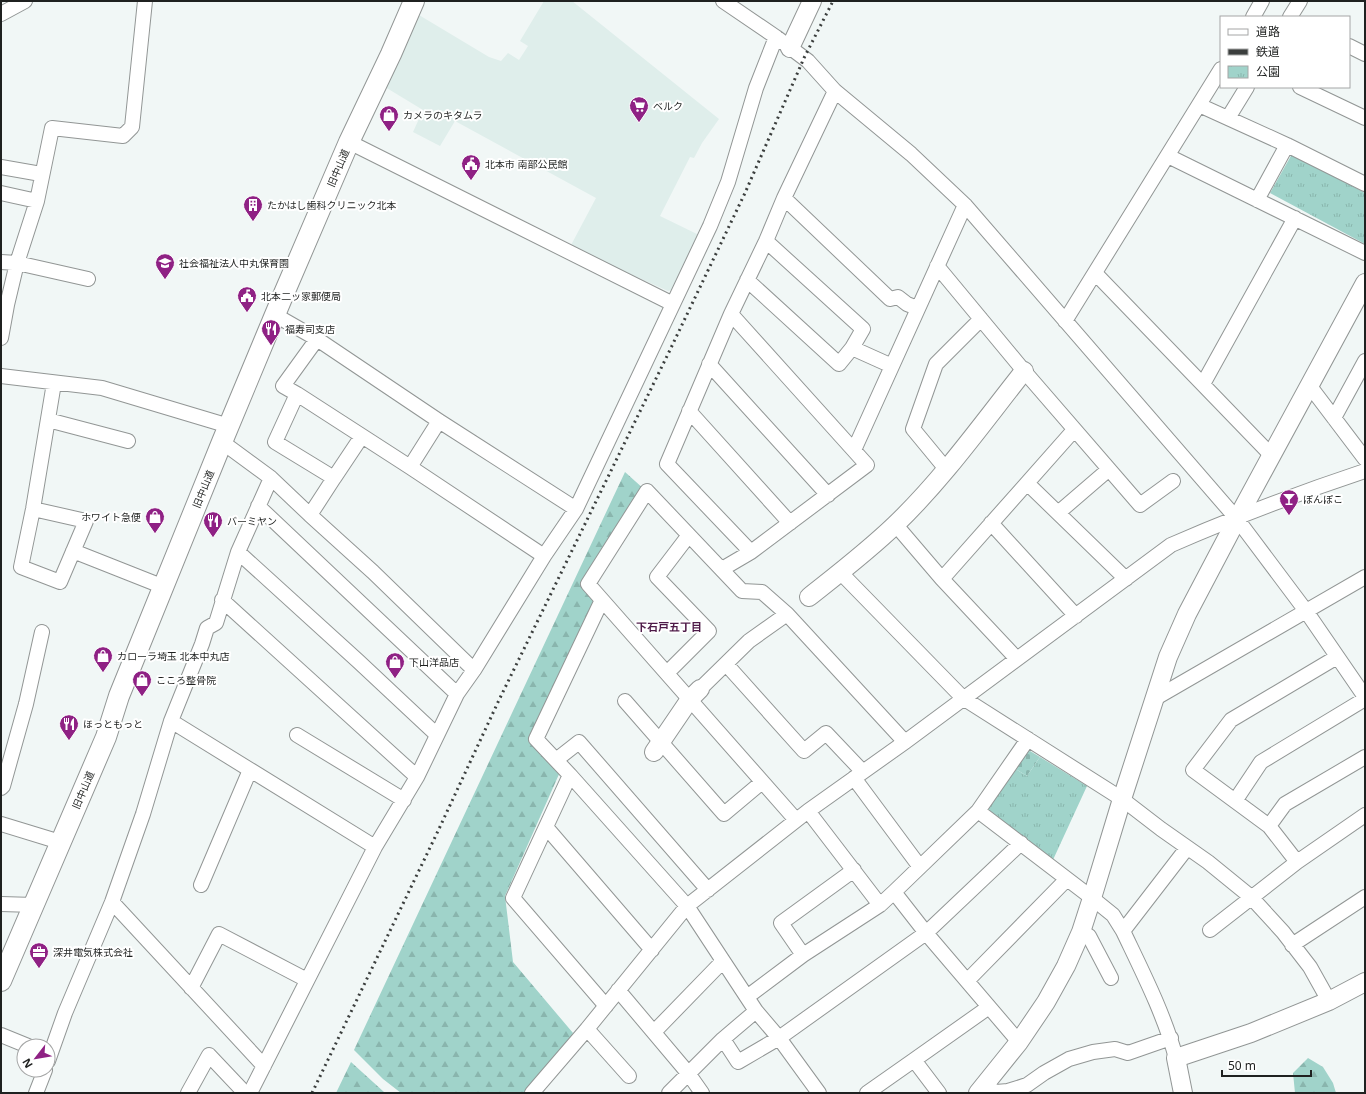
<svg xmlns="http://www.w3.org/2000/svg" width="1366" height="1094" font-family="'Noto Sans','Noto Sans JP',sans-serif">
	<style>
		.built { fill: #dfeeeb }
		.forest { fill: url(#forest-firs) }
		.cemetery { fill: url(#cemetery-stones) }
		.park { fill: url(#park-tufts) }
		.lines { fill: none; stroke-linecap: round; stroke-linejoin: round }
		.minor-casing { stroke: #929695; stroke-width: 16 }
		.tertiary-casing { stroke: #929695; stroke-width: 20 }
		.secondary-casing { stroke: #929695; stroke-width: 22 }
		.minor { stroke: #fff; stroke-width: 14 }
		.tertiary { stroke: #fff; stroke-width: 18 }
		.secondary { stroke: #fff; stroke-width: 20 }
		.rail { stroke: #3b3e3d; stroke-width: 3; stroke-dasharray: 2 4; stroke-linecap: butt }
		.labels { text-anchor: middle; stroke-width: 4; stroke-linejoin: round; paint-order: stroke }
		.poi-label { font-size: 10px; fill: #1f2120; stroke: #fff; text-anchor: start }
		.street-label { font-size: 10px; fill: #1f2120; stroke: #fff }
		.neighbourhood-label { font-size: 11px; font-weight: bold; fill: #4e1a48; stroke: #fff }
	</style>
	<defs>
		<pattern id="forest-firs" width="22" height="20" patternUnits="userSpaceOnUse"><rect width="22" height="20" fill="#a0d3ca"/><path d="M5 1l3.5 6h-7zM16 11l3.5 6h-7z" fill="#89b5ad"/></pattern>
		<pattern id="cemetery-stones" width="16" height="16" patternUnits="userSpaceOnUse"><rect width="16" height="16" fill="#a0d3ca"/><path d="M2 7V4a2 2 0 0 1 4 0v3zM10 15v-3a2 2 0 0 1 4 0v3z" fill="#89b5ad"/></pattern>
		<pattern id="park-tufts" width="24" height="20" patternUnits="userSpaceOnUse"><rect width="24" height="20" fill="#a0d3ca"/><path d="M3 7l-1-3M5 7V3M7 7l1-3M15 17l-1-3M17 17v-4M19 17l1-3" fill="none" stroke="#89b5ad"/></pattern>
	</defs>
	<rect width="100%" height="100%" fill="#f1f7f6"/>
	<path class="built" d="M544 1H572L719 119 702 143 694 158 690 157 660 216 699 235 674 289 668 291 570 247 596 198 455 121 440 146 413 132 423 110 385 87 419 15 489 57 501 61 508 53 519 60 528 46 520 41Z"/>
	<path class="forest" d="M625 472 645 490 586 590 599 607 531 742 560 772 505 896 513 962 573 1033 546 1077 532 1093H401L383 1079 354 1050Z
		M1308 1058 1323 1067 1333 1083 1336 1093H1295L1293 1073Z
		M351 1062 384 1092 383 1093H336Z"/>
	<path class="cemetery" d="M1030 751 1040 757 1027 776 1014 768 1023 753Z"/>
	<path class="park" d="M1292 154 1365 193V244L1270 193Z
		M1040 757 1087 786 1052 862 990 813 988 807 1014 768 1027 776Z"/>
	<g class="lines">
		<defs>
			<path id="minor" d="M723 1 776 37 808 61 835 91 911 154 965 205 1237 519 1306 611 1365 697
				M1 14 25 1
				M1253 17 1262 1
				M1290 17 1300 1
				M1349 46 1365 54
				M1300 87 1365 118
				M1199 105 1287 145 1365 184
				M1228 118 1247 87
				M349 142 673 304
				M1168 156 1365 253
				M1 167 41 174
				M1 193 37 201
				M784 198 890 299 898 297 907 304 917 308
				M1257 200 1287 145
				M766 241 863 329 852 348
				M1 262 17 263 88 279
				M937 266 1024 371 1140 505 1173 481
				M1095 273 1271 455
				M747 280 839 364 852 348 892 366
				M275 315 317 339 439 421 576 509
				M1065 321 1221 69
				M1 338 7 305 17 263 37 201 52 128 123 136 132 127 145 1
				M709 364 828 495
				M1 376 102 388 229 426
				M1203 384 1295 218
				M1309 385 1365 459
				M297 394 283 386 317 339
				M689 411 790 523
				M1334 418 1365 361
				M48 420 128 441
				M362 436 334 478 275 442 297 394 410 467 544 556
				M854 450 965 205
				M410 467 439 421
				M946 469 913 429 936 364 981 319
				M271 478 310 515 373 572 474 670
				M1027 483 1126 579
				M258 506 457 694
				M33 509 86 521 60 582 21 567 33 509 54 383
				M1058 513 1108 470
				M310 515 334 478
				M991 523 1076 616
				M895 524 942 579 1017 659
				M73 551 164 587
				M238 552 358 661 437 735
				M751 552 667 464 731 314 766 241 784 198 835 91
				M722 569 751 552 867 465 731 314
				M840 572 963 698 1122 799 1161 829 1208 862 1251 897 1283 932 1310 967 1329 1001
				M942 579 1074 430
				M222 600 417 777
				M602 600 536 739 570 775 513 898 606 1006
				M726 664 804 751 826 733 863 772
				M667 673 709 631 657 577 689 535
				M700 689 749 641 787 614
				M1154 699 1365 577
				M625 701 724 814 762 782
				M171 721 375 847
				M297 735 404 800
				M556 760 579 742 708 890
				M570 775 687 906 756 1011 779 1038 819 1093
				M854 778 920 867
				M1 788 3 786 26 704 42 632
				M1235 801 1261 762 1365 699
				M808 811 880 905
				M978 811 1092 898 1113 915 1123 931 1187 848
				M796 820 588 584 647 491 742 591 762 592 787 614 905 742
				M1 824 60 842
				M1269 826 1285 804 1365 757
				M546 827 652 950
				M1297 862 1269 826 1193 770 1231 720 1337 657
				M201 885 250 770
				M894 892 926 933 1019 1042
				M112 902 264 1066
				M1 904 34 905
				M1210 930 1297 862 1365 815
				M1123 931C1143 973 1164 1014 1176 1058
				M1081 932 1089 936 1111 978
				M1292 945 1365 897
				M803 955 781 923 854 870
				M967 981 1067 879
				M191 988 219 934 307 980
				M618 990 688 1073 702 1093
				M747 997 803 955 880 905 894 892 978 811 1028 739
				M587 1029 629 1076
				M654 1032 723 961
				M1 1035 28 1046
				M723 1039 738 1062 779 1038 926 933 1021 843
				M914 1060 989 1007
				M48 1061 65 1013 112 902 143 814 171 721 202 644 207 628 216 623 238 552 271 478 222 442
				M984 1086 996 1092 1008 1091 1027 1085 1044 1073 1069 1059 1093 1052 1115 1049 1128 1053 1171 1038
				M36 1093 45 1070
				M188 1093 209 1055 245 1093
				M250 1093 375 847 417 777 457 694 474 670 544 556 576 509 710 226 728 182 756 88 776 37
				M532 1093 587 1029 687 906 808 811 905 742 1171 545C1235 517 1299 493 1365 471
				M669 1093 723 1039 756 1011
				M867 1093 914 1060 939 1093"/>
			<path id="tertiary" d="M790 48 812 1
				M809 597C838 574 868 551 895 525 943 479 982 424 1024 371
				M654 752 690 699 700 689
				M978 1093 1019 1042 1046 1002 1066 966 1081 932 1092 898 1122 799 1168 657 1187 614 1237 519 1365 283
				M1183 1093 1176 1058 1251 1033 1329 1001 1365 982"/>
			<path id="secondary" d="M1 981 106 737 119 696 222 442 282 298 349 142 391 54 414 1"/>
		</defs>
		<use href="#minor" class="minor-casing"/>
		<use href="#tertiary" class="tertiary-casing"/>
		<use href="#secondary" class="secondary-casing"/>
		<use href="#minor" class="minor"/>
		<use href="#tertiary" class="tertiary"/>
		<use href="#secondary" class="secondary"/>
		<path class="rail" d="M312 1093 438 831 499 700 669 352 745 193 804 58 833 1"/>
	</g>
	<defs>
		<symbol id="supermarket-pin" viewBox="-11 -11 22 30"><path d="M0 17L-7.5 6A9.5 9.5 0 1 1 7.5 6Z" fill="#8f2184" stroke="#fff"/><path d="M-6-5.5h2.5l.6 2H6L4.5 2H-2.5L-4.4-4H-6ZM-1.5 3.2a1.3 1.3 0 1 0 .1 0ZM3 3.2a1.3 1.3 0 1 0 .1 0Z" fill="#fff"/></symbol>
		<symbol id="shop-pin" viewBox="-11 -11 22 30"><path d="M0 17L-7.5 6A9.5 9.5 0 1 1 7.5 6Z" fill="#8f2184" stroke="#fff"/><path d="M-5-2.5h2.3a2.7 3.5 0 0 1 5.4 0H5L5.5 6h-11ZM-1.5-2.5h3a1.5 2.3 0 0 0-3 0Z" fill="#fff"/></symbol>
		<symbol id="civic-pin" viewBox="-11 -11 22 30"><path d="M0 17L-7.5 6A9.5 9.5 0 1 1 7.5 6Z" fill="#8f2184" stroke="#fff"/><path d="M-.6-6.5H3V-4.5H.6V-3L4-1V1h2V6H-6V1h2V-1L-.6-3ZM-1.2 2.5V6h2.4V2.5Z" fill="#fff"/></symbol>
		<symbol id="building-pin" viewBox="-11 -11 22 30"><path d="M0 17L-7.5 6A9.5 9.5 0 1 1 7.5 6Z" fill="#8f2184" stroke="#fff"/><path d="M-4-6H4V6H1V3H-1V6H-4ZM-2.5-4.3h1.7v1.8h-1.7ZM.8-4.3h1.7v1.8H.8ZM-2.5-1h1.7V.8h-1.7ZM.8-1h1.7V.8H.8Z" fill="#fff"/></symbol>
		<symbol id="school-pin" viewBox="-11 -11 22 30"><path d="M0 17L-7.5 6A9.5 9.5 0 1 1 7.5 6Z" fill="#8f2184" stroke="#fff"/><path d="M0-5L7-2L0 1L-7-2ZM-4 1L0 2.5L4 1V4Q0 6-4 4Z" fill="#fff"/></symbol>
		<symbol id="restaurant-pin" viewBox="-11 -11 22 30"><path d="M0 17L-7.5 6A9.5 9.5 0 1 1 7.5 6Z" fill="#8f2184" stroke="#fff"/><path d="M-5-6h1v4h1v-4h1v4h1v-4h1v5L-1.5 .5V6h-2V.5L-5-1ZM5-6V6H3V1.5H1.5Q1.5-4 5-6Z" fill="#fff"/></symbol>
		<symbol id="bar-pin" viewBox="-11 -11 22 30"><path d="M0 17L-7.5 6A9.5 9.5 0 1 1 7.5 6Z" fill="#8f2184" stroke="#fff"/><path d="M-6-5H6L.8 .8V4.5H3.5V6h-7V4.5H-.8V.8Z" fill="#fff"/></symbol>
		<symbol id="office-pin" viewBox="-11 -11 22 30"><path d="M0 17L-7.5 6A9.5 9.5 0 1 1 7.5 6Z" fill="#8f2184" stroke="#fff"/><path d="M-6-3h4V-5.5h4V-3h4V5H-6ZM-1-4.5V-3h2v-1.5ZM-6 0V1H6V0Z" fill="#fff"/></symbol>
	</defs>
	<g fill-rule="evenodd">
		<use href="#supermarket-pin" x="628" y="95" width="22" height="30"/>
		<use href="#shop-pin" x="378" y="104" width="22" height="30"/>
		<use href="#civic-pin" x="460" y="153" width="22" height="30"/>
		<use href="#building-pin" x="242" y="194" width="22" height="30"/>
		<use href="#school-pin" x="154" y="252" width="22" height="30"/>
		<use href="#civic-pin" x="236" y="285" width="22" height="30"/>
		<use href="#restaurant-pin" x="260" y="318" width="22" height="30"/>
		<use href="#bar-pin" x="1278" y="488" width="22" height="30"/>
		<use href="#shop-pin" x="144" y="506" width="22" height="30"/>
		<use href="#restaurant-pin" x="202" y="510" width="22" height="30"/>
		<use href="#shop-pin" x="92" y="645" width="22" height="30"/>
		<use href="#shop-pin" x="384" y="651" width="22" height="30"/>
		<use href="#shop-pin" x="131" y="669" width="22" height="30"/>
		<use href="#restaurant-pin" x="58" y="713" width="22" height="30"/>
		<use href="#office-pin" x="28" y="941" width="22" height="30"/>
	</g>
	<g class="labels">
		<g class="poi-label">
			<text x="653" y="110">ベルク</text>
			<text x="403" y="119">カメラのキタムラ</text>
			<text x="485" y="168">北本市 南部公民館</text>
			<text x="267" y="209">たかはし歯科クリニック北本</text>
			<text x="179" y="267">社会福祉法人中丸保育園</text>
			<text x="261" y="300">北本二ッ家郵便局</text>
			<text x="285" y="333">福寿司支店</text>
			<text x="1303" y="503">ぽんぽこ</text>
			<text x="141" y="521" text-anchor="end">ホワイト急便</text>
			<text x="227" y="525">バーミヤン</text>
			<text x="117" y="660">カローラ埼玉 北本中丸店</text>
			<text x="409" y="666">下山洋品店</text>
			<text x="156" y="684">こころ整骨院</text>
			<text x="83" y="728">ほっともっと</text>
			<text x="53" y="956">深井電気株式会社</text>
		</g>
		<g class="street-label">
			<text transform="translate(338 168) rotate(-67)" y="4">旧中山道</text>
			<text transform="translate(203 489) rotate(-68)" y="4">旧中山道</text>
			<text transform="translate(83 790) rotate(-67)" y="4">旧中山道</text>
		</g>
		<g class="neighbourhood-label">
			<text x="669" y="631">下石戸五丁目</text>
		</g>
	</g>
	<rect width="1366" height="1094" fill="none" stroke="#1f2120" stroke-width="4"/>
	<rect x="1220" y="16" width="130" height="72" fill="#ffffff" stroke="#a5a6a6"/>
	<rect x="1228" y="29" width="20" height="6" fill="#ffffff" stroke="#a5a6a6"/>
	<text x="1256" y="36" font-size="12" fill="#1f2120">道路</text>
	<rect x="1228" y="49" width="20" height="6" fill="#3b3e3d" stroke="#a5a6a6"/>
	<text x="1256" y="56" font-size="12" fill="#1f2120">鉄道</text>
	<rect x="1228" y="66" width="20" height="12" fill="url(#park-tufts)" stroke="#a5a6a6"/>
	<text x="1256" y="76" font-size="12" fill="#1f2120">公園</text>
	<g transform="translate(36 1058) rotate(239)"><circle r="19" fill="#ffffff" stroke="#a5a6a6"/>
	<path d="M0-3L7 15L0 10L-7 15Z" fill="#8f2184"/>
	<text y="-6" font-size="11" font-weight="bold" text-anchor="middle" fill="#1f2120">N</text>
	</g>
	<path d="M1222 1070v6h89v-6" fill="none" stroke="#1f2120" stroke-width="2"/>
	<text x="1228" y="1070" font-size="12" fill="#1f2120" stroke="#ffffff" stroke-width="3" paint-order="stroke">50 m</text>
</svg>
